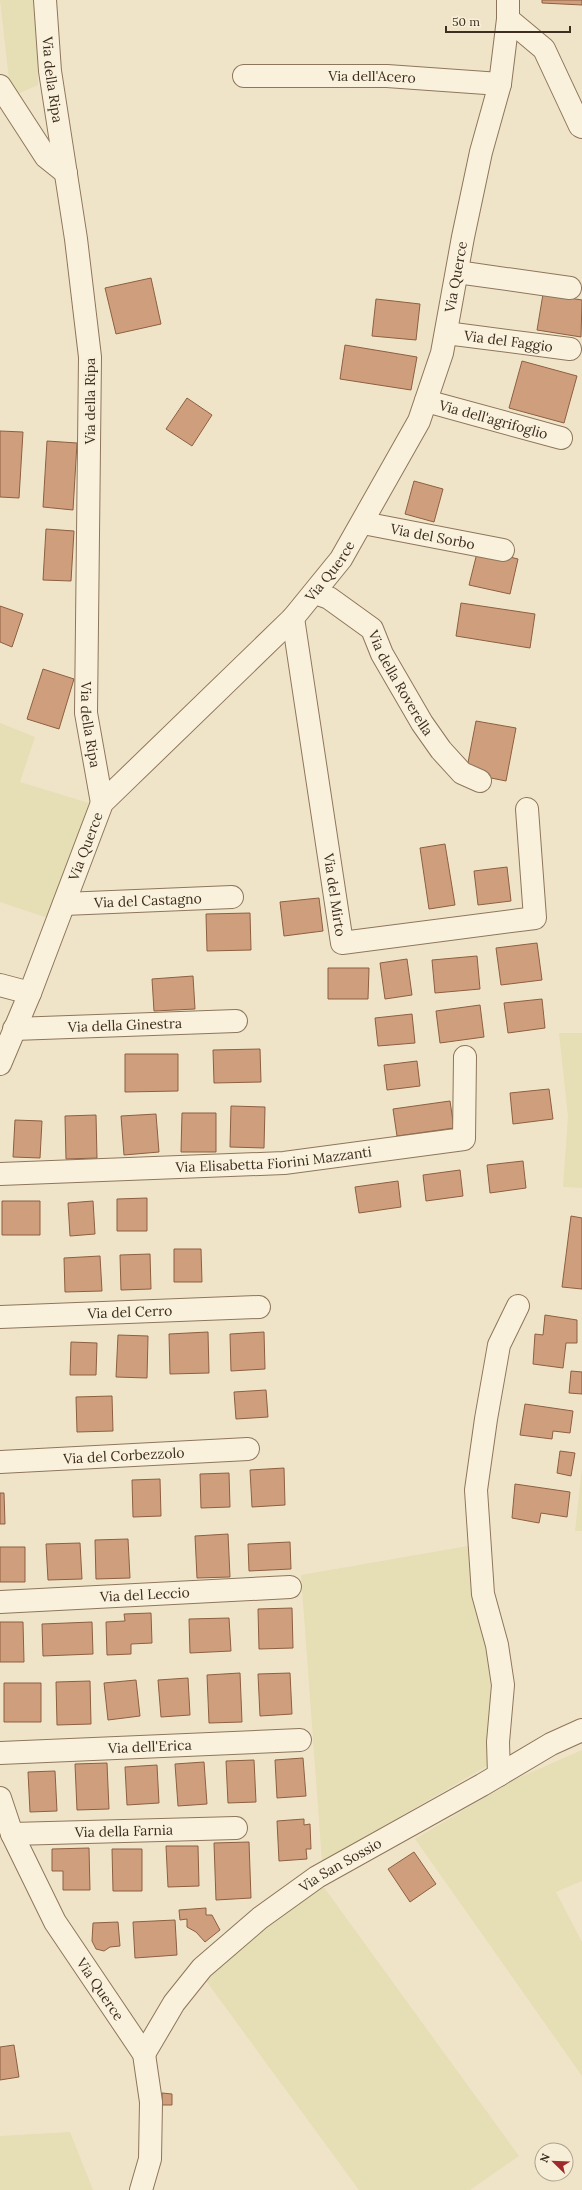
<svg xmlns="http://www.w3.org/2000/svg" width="582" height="2190" font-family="Lora,serif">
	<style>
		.farmland { fill: #e6deb5 }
		.building { fill: #cf9f7d; stroke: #8d5f41 }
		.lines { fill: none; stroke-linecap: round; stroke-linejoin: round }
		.minor-casing { stroke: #8d765c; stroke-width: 24 }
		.minor { stroke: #faf1dc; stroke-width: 22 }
		.labels { text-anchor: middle; stroke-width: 4; stroke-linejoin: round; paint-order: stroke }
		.street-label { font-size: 14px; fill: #3d2e20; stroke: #f7eed8 }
	</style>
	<rect width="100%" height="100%" fill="#f0e4c8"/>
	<path class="farmland" d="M0 0H36L38 85 11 97Z
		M0 723 35 737 20 782 89 803 48 918 0 902Z
		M559 1033H582V1188L563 1187 568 1117Z
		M582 1468V1531H575Z
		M468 1546 491 1676 487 1766 322 1862 301 1575Z
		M582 1750V1881L556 1892 582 1942V2076L415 1839 516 1779Z
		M323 1886 519 2156 470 2190H359L204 1978 264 1928Z
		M70 2132 93 2190H0V2136Z"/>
	<path class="building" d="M542 0H582V5L542 3Z
		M151 278 161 324 116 334 105 288Z
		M543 294 582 300 581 337 537 330Z
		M376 299 420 304 416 340 372 336Z
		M345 345 417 357 411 390 340 379Z
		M522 361 577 376 564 423 509 408Z
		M187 398 212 415 192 446 166 429Z
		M0 431 23 432 19 498 0 497Z
		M47 441 77 443 73 510 43 507Z
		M414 481 443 489 434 522 405 514Z
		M46 529 74 531 71 581 43 580Z
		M478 549 518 559 510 594 469 585Z
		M461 603 535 614 530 648 456 636Z
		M0 606 23 614 12 647 0 642Z
		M43 669 74 679 59 729 27 719Z
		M476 721 516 728 506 781 466 773Z
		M445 844 455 905 429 909 420 848Z
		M507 867 511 901 478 905 474 871Z
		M319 898 323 931 284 936 280 902Z
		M250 913 251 950 207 951 206 914Z
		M537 943 542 980 501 985 496 948Z
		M477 956 480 989 435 993 432 960Z
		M407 959 412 995 385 999 380 963Z
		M328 968H369L368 999H328Z
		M193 976 195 1009 154 1011 152 979Z
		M542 999 545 1028 508 1033 504 1003Z
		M480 1005 484 1037 440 1043 436 1011Z
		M412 1014 415 1043 378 1046 375 1018Z
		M260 1049 261 1082 214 1083 213 1050Z
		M125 1054H178V1091L125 1092Z
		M417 1061 420 1086 387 1090 384 1065Z
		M549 1089 553 1119 513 1124 510 1093Z
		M450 1101 454 1128 397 1136 393 1109Z
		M231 1106 265 1107 264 1148 230 1147Z
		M182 1113H216V1152H181Z
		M156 1114 159 1152 124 1155 121 1116Z
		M96 1115 97 1158 66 1159 65 1116Z
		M15 1120 42 1121 40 1158 13 1157Z
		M523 1161 526 1188 490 1193 487 1165Z
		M460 1170 463 1196 426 1201 423 1175Z
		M398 1181 401 1207 359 1213 355 1187Z
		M147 1198V1231H117V1199Z
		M2 1201H40V1235H2Z
		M93 1201 95 1234 70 1236 68 1203Z
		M571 1216 582 1218V1289L562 1287Z
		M174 1249H201L202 1282H174Z
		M150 1254 151 1289 121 1290 120 1255Z
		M100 1256 102 1291 65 1292 64 1258Z
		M545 1315 577 1320V1343H566L563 1368 533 1364 535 1334 543 1335Z
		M208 1332 209 1373 170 1374 169 1334Z
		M264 1332 265 1369 231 1371 230 1334Z
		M118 1335 148 1336 147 1378 116 1377Z
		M71 1342 97 1343 96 1375H70Z
		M571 1371 582 1372V1394L569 1393Z
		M266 1390 268 1417 236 1419 234 1392Z
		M112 1396 113 1431 77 1432 76 1397Z
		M525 1404 573 1411 570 1433 553 1431 552 1439 520 1435Z
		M560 1451 575 1453 571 1476 557 1473Z
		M284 1468 285 1505 252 1507 250 1470Z
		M229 1473 230 1507 201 1508 200 1474Z
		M160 1479 161 1516 133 1517 132 1480Z
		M515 1484 570 1492 567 1517 541 1513 539 1523 512 1518Z
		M0 1493H4L5 1524H0Z
		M228 1534 230 1577 197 1578 195 1536Z
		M128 1539 130 1578 96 1579 95 1540Z
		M290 1542 291 1569 249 1571 248 1544Z
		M80 1543 82 1579 48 1580 46 1544Z
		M0 1547H25V1582H0Z
		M292 1608 293 1648 259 1649 258 1609Z
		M151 1613 152 1643 131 1644V1654L107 1655 106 1622 125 1621 124 1614Z
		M229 1618 231 1651 190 1653 189 1619Z
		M0 1622H23L24 1662H0Z
		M92 1622 93 1654 43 1656 42 1624Z
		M240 1673 242 1722 209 1723 207 1675Z
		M290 1673 292 1714 260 1716 258 1674Z
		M188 1678 190 1715 161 1717 158 1680Z
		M136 1680 140 1716 108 1720 104 1683Z
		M90 1681 91 1724 57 1725 56 1682Z
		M4 1683H41V1722H4Z
		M303 1758 306 1796 277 1798 275 1760Z
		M254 1760 256 1802 228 1803 226 1761Z
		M204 1762 207 1804 178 1806 175 1764Z
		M107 1763 109 1809 77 1810 75 1764Z
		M157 1765 159 1803 127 1805 125 1767Z
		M55 1771 57 1811 30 1812 28 1772Z
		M304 1819V1825L310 1824 311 1849H306L307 1859 279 1861 277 1821Z
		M249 1842 251 1898 216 1900 214 1843Z
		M166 1846H198L199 1886 168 1887Z
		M89 1848 90 1890H63V1871H52V1849Z
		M112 1849H142V1891H113Z
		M414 1852 436 1884 410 1902 388 1869Z
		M206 1908V1915H212L220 1930 205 1942 196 1932 187 1927V1919L180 1920 179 1910Z
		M175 1920 177 1955 135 1958 133 1922Z
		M118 1922 120 1946 110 1947 104 1951 96 1949 92 1941 93 1923Z
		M14 2045 19 2077 0 2080V2047Z
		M162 2093 172 2094V2105H162Z"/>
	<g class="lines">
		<defs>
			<g id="minor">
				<path id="s1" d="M45 0 50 71 76 239 90 357 86 713 102 803"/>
				<path d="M508 19 544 49 580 126 582 127"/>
				<path id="s2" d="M244 76H387L500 84"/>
				<path d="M0 86 46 157 66 173"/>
				<path d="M457 272 570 288"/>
				<path id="s3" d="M446 333 570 349"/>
				<path id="s4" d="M426 401 561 438"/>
				<path id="s5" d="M363 523 503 550"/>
				<path id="s6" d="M315 593 329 598 372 629 382 654 422 723 441 750 462 773 480 781"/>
				<path id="s7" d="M293 618 342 943 535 918 527 809"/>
				<path id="s8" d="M64 904 232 897"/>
				<path d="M0 985 30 993"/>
				<path id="s9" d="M14 1029 236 1021"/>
				<path id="s10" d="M0 1064 30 993 102 803 293 618 341 559 419 421 442 353 463 237 481 152 500 84 508 19V0"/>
				<path id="s11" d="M0 1174 284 1163 464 1139 465 1057"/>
				<path id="s12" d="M0 1317 259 1307"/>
				<path id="s13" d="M0 1462 248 1449"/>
				<path id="s14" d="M0 1602 290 1587"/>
				<path id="s15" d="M0 1753 300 1740"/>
				<path d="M499 1775 498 1742 503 1685 497 1645 483 1594 476 1490 486 1419 499 1345 518 1306"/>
				<path id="s16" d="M0 1798 12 1834 55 1922 144 2054 151 2102 150 2159 141 2190"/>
				<path id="s17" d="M12 1834 236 1828"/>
				<path id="s18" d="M144 2054 174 2003 202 1968 260 1918 317 1877 482 1785 551 1744 582 1730"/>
			</g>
		</defs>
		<use href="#minor" class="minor-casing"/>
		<use href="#minor" class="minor"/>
	</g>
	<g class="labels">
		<g class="street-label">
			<text dy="5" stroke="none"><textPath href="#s2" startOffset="128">Via dell'Acero</textPath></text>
			<text dy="5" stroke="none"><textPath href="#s1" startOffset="80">Via della Ripa</textPath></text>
			<text dy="5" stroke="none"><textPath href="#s10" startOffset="930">Via Querce</textPath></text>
			<text dy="5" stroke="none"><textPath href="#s3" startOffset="63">Via del Faggio</textPath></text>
			<text transform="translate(90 401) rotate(-90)" y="5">Via della Ripa</text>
			<text dy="5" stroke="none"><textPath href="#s4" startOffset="70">Via dell'agrifoglio</textPath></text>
			<text dy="5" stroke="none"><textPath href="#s5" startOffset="71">Via del Sorbo</textPath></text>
			<text dy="5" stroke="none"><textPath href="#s10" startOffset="606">Via Querce</textPath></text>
			<text dy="5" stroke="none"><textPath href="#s6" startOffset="129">Via della Roverella</textPath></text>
			<text dy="5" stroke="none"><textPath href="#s1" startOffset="728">Via della Ripa</textPath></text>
			<text dy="5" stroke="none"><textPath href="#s10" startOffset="234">Via Querce</textPath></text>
			<text dy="5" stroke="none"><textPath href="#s7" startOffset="280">Via del Mirto</textPath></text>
			<text dy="5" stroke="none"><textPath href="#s8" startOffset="84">Via del Castagno</textPath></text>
			<text dy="5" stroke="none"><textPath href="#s9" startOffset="111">Via della Ginestra</textPath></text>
			<text dy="5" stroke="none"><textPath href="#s11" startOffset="274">Via Elisabetta Fiorini Mazzanti</textPath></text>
			<text dy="5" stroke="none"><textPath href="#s12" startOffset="130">Via del Cerro</textPath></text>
			<text dy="5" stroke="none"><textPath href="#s13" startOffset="124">Via del Corbezzolo</textPath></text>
			<text dy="5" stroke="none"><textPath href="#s14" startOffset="145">Via del Leccio</textPath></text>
			<text dy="5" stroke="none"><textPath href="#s15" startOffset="150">Via dell'Erica</textPath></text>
			<text dy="5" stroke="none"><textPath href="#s17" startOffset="112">Via della Farnia</textPath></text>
			<text dy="5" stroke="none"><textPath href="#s18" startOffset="277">Via San Sossio</textPath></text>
			<text dy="5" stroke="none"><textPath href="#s16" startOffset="217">Via Querce</textPath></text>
		</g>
	</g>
	<g transform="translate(554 2162) rotate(293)"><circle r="19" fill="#f7eed8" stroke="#ada18e"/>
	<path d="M0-3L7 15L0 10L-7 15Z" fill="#9e2a2b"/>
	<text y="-6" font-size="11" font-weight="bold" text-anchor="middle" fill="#3d2e20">N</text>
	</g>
	<path d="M446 26v6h124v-6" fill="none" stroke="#3d2e20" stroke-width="2"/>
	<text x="452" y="26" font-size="12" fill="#3d2e20" stroke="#f7eed8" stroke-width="3" paint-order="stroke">50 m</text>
</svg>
